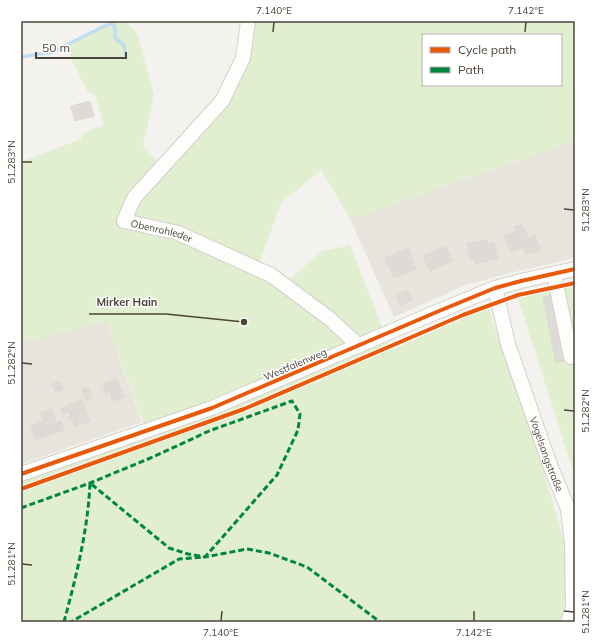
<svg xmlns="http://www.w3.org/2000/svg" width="596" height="643" font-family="Mulish,sans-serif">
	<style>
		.residential { fill: #e7e4dc }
		.green { fill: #e1eecf; fill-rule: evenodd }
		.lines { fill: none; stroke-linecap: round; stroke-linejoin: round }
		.stream { stroke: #c0ddf1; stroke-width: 3.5 }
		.building { fill: #dedbd6; stroke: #dcd9d4 }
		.minor-casing { stroke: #d2d0cb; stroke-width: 16 }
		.minor { stroke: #fdfdfc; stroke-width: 14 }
		.quiet { stroke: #00873e; stroke-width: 3; stroke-dasharray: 6 3; stroke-linecap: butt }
		.cycleway-casing { stroke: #fff; stroke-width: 6 }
		.cycleway { stroke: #e8590c; stroke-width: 4 }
		.ticks { fill: none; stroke: #4b4439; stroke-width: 1.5 }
		.labels { text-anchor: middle; stroke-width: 3; stroke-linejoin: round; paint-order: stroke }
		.street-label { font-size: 10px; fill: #4b4439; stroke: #fff }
		.leader { fill: none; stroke: #4b4439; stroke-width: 1.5 }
		.callout-dot { fill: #4b4439; stroke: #fff; stroke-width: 1.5 }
		.callout-label { font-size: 11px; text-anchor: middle; font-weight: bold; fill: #4b4439; stroke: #fff; stroke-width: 3; stroke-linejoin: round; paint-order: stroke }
		.neatline { fill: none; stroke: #4b4439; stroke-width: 1.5 }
		.ticks-label { font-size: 10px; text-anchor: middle; fill: #4b4439 }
	</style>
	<rect width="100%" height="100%" fill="#f4f2ee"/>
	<path class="residential" d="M575 141V258L506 274 466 285 394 317 350 219Z
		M106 321 142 422 21 464V341H26Z"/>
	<path class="green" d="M110 21H126L137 33 154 95 143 146 161 164 196 134 240 80 251 21H575V141L350 219 321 170 281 203 256 272 278 289 321 252 350 245 391 350 488 307 542 466 567 552 564 622H21V482L149 438 106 321 26 341H21V162L81 139 83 133 104 125 95 95 88 92 64 45ZM423 35H561V85H423Z
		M575 286V477L518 298Z"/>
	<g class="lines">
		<path class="stream" d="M111 24 115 27V38L124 45 125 54
			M21 57 52 52 115 21"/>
	</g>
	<path class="building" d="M90 101 94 116 75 121 71 106Z
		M522 224 534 251 526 254 523 247 511 252 504 236 516 231 514 227Z
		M535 235 541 250 535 253 529 238Z
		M486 240 487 244 494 242 498 258 475 264 474 258 471 259 467 244Z
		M446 246 452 261 430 271 423 256Z
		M408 248 416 269 394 278 385 258Z
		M407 290 412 300 400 305 396 295Z
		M552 295 566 361 556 363 543 297Z
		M117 379 124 397 113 401 110 392 106 393 103 384Z
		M60 382 63 389 55 392 52 384Z
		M88 387 92 398 86 400 82 389Z
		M82 400 90 421 75 426 73 419 70 420 69 416H71L70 412 77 409 75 403Z
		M75 403 77 409 63 414 61 408Z
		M51 409 59 431 36 440 31 426 44 421 41 413Z
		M61 421 64 431 60 433 56 423Z"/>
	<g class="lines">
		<defs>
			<g id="minor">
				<path id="s1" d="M248 21 243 58 222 101 134 198 124 221 178 233 271 275 330 319 359 346"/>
				<path d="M554 274 571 357"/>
				<path id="s2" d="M495 288 508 344 550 465 568 509 572 544 573 607 568 622"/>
				<path d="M21 474 212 408 439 311 495 288 521 281 575 269"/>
			</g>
		</defs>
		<use href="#minor" class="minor-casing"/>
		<use href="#minor" class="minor"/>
		<path class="quiet" d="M21 508 90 483 153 457 209 431 292 401 300 414 298 430 277 475 205 557 179 559 71 622
			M64 622C76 577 88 530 90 483L169 548 188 554 205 557 247 549 269 553 307 567 380 622"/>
		<defs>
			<path id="cycleway" d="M21 474 212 408 439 311 495 288 521 281 575 269
				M21 489 244 409 463 315 518 295 575 283"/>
		</defs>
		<use href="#cycleway" class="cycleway-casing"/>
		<use href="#cycleway" class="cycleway"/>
	</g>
	<path class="ticks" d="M273 32 274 22M525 32 526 22M22 162H32M564 209 574 210M22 363 32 364M564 410 574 411M22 564 32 565M564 611 574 612M221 621 222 611M474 621V611"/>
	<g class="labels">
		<g class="street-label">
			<text dy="4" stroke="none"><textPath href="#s1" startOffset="280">Obenrohleder</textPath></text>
			<text transform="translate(295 364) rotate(-23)" y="4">Westfalenweg</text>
			<text dy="4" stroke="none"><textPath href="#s2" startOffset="174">Vogelsangstraße</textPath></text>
		</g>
	</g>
	<path class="leader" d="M244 322L166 314H89"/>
	<circle class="callout-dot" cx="244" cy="322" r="4"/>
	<g class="callout-label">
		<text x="127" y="306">Mirker Hain</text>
	</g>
	<rect width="596" height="643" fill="none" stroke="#ffffff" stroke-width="44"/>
	<rect x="422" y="34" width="140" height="52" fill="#ffffff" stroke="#b7b4b0"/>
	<rect x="430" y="47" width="20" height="6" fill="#e8590c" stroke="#b7b4b0"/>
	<text x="458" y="54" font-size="12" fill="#4b4439">Cycle path</text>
	<rect x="430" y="67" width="20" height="6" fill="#00873e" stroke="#b7b4b0"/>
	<text x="458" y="74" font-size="12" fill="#4b4439">Path</text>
	<path d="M36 52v6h90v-6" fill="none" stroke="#4b4439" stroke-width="2"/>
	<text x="42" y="52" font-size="12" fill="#4b4439" stroke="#ffffff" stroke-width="3" paint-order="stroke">50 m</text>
	<rect x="22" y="22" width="552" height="599" class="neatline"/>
	<g class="ticks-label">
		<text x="274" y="14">7.140°E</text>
		<text x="526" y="14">7.142°E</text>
		<text transform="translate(11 162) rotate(-90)" y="4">51.283°N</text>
		<text transform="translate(585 210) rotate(-90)" y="4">51.283°N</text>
		<text transform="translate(11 363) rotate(-90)" y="4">51.282°N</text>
		<text transform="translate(585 411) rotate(-90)" y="4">51.282°N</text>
		<text transform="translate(11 564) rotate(-90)" y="4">51.281°N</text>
		<text transform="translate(585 612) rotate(-90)" y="4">51.281°N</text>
		<text x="221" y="636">7.140°E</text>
		<text x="474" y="636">7.142°E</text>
	</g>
</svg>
